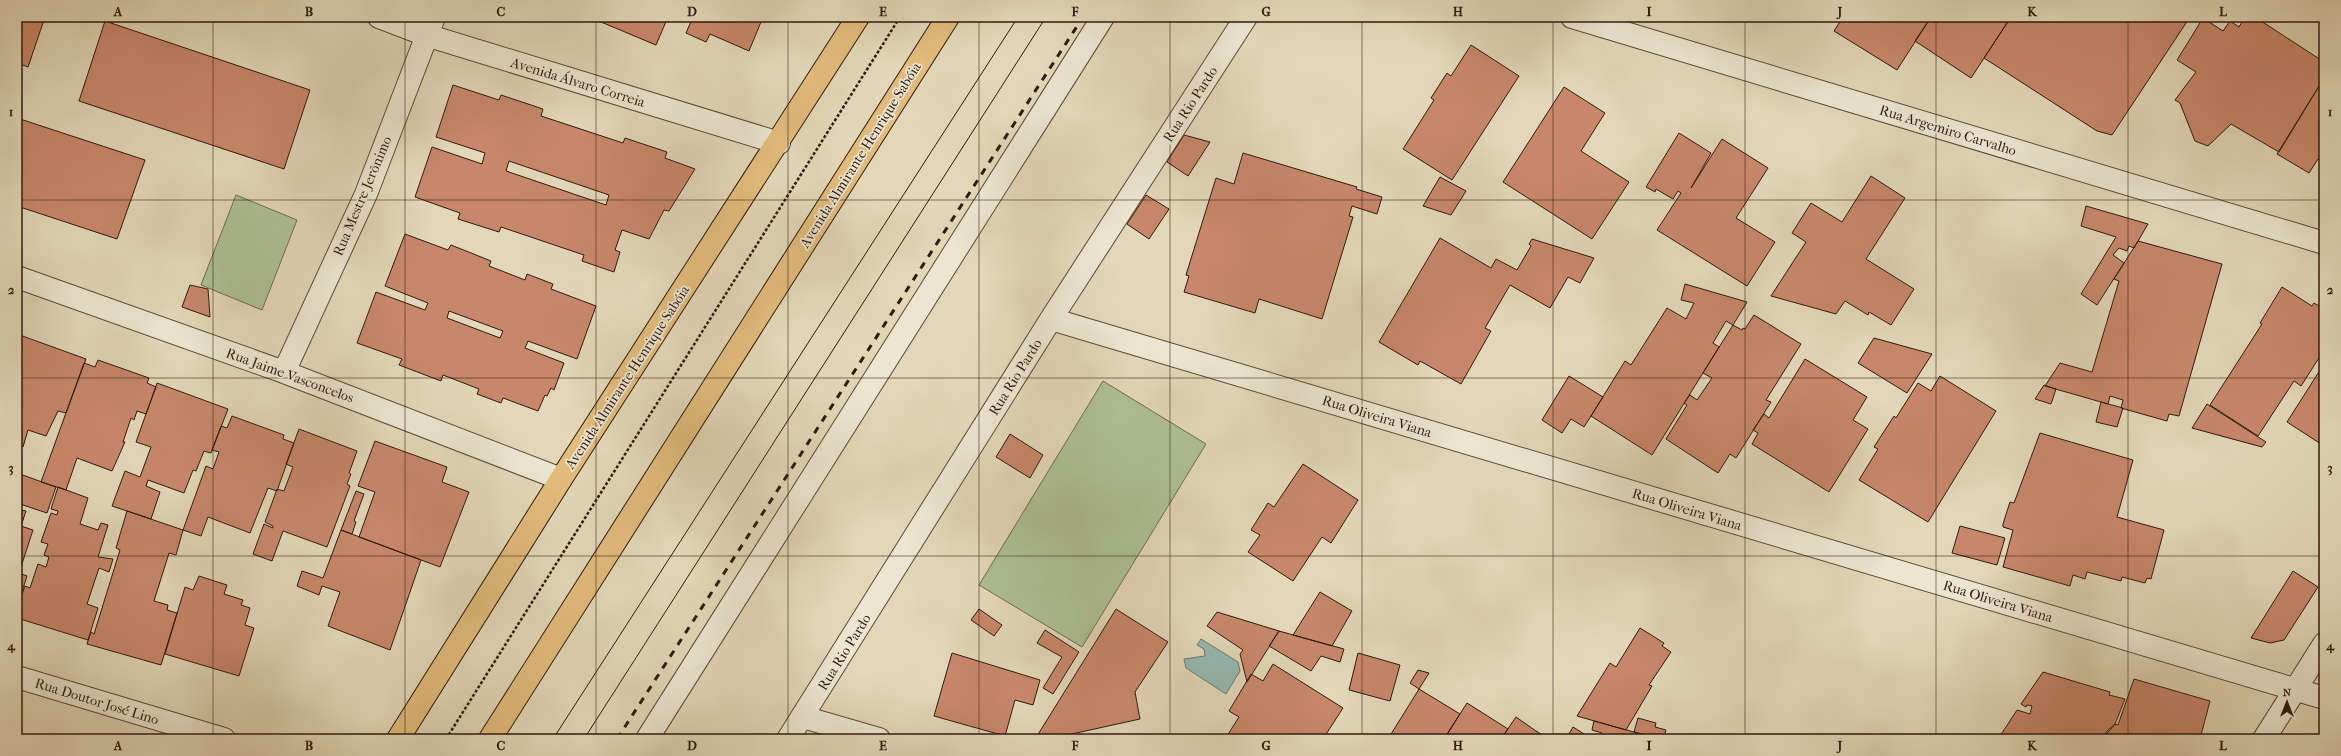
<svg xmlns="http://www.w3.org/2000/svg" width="2341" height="756" font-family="'IM FELL French Canon',serif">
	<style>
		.green { fill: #adc094; stroke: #6e6c52 }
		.water { fill: #95b9b1; stroke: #6d7970 }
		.building { fill: #c8876b; stroke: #30190f; fill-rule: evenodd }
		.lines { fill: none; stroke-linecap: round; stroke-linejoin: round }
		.minor-casing { stroke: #5c4939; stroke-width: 24 }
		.tertiary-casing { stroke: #5c4939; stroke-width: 24 }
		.trunk-casing { stroke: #30190f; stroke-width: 24 }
		.path { stroke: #30190f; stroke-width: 2.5; stroke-dasharray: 3 2; stroke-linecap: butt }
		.minor { stroke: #ece6d1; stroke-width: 22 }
		.tertiary { stroke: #ece6d1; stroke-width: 22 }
		.trunk { stroke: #e1bc7c; stroke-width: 22 }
		.tram { stroke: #30190f; stroke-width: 1 }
		.rail { stroke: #30190f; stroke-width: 3; stroke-dasharray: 7 7; stroke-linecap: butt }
		.grid { fill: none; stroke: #30190f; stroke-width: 1; stroke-opacity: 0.55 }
		.labels { text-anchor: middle; stroke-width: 3.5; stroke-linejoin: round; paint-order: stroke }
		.street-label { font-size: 14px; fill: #30190f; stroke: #ece6d1 }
		.neatline { fill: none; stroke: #30190f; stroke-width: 1.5 }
		.grid-label { font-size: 13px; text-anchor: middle; font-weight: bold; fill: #30190f }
	</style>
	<rect width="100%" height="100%" fill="#e2d8b8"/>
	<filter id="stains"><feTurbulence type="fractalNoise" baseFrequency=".005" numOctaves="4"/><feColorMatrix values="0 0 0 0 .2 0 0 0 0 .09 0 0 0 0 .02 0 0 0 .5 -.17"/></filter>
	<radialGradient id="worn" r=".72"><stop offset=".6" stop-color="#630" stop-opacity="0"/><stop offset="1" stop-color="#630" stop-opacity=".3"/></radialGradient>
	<path class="green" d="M236 195 297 220 262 310 201 285Z
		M1103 381 1206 444 1082 647 979 585Z"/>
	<path class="water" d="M1201 639 1238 662 1240 671 1226 694 1186 668 1184 659 1205 656 1204 649 1197 645Z"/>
	<path class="building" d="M17 17H45L28 67 17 63Z
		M589 17H668L656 45Z
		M693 17H763L749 51 710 34 706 42 686 33Z
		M1843 17H1931L1897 70 1834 31Z
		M1931 17H2011L1971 78 1915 41Z
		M2011 17H2190L2112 135 2097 131 1984 58Z
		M2245 17H2255L2324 62V78L2279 152 2231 124 2208 146 2195 141 2180 103 2175 100 2196 72 2177 60 2203 18 2223 31 2230 21 2239 27Z
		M105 21 310 90 284 169 79 101Z
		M1471 45 1519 76 1452 180 1403 149 1434 100 1431 98 1447 73 1451 76Z
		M2324 78V163L2318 159 2309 173 2277 154Z
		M453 85 499 100 501 95 543 109 541 116 623 143 625 138 667 152 665 158 695 169 669 211 664 210 649 239 622 230 615 250 620 252 614 272 582 261 584 255 501 227 499 232 458 219 460 213 415 197 432 147 482 164 485 153 436 137ZM509 161 609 195 606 205 506 171Z
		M1564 87 1605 113 1581 151 1629 182 1592 239 1503 182Z
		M17 118 145 160 117 239 17 206Z
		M1679 133 1711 153 1691 188 1722 139 1768 168 1736 218 1775 242 1747 286 1657 230 1681 193 1678 191 1673 199 1656 189 1655 192 1646 187Z
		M1184 135 1210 142 1188 176 1167 162Z
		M1243 153 1357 187 1356 189 1382 197 1377 214 1352 206 1349 216 1353 217 1322 319 1259 299 1255 313 1184 292 1189 276 1186 275 1216 178 1234 184Z
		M1871 176 1905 198 1866 259 1914 289 1891 325 1869 312 1868 315 1845 301 1836 314 1771 296 1806 242 1792 233 1811 203 1842 222Z
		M1440 177 1466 191 1451 215 1423 206Z
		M1146 195 1169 209 1149 239 1127 224Z
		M2086 206 2148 224 2134 248 2129 246 2127 251 2119 248 2113 255 2124 263 2097 305 2081 294 2116 237 2081 226Z
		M405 234 448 250 451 245 491 261 489 266 525 280 527 274 553 284 551 289 596 306 577 359 528 341 525 348 564 363 554 390 551 388 547 396 545 395 538 411 503 398 501 403 477 394 479 389 443 375 441 381 399 365 402 359 357 343 376 292 425 310 428 303 385 286ZM449 311 503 331 500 338 447 318Z
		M1440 238 1491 268 1496 259 1517 270 1531 246 1529 244 1532 239 1594 258 1580 283 1568 277 1550 308 1510 285 1485 328 1491 331 1461 384 1420 361 1418 365 1379 342Z
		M2138 241 2222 264 2179 416 2169 414 2167 421 2121 408 2123 400 2110 396 2108 404 2045 386 2060 363 2092 372 2119 281 2114 279Z
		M1685 284 1747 302 1733 325 1726 321 1713 343 1719 347 1652 455 1591 416 1625 361 1631 365 1667 308 1686 319 1694 303 1681 300Z
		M190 285 208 289 210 317 182 307Z
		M2282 287 2312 306 2314 303 2324 309V350L2301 386 2294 381 2258 436 2210 405 2262 324 2260 323Z
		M1754 315 1801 344 1766 400 1771 402 1736 458 1730 454 1718 473 1666 439 1687 405 1684 403 1690 395 1697 400 1712 378 1703 373 1733 325 1742 330 1743 328 1745 329Z
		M17 334 86 359 66 413 58 411 46 436 28 430 23 447 17 445Z
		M1874 338 1932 354 1907 393 1858 363Z
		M1805 359 1867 397 1853 420 1868 429 1829 492 1752 444 1758 433 1753 430 1764 414 1769 418Z
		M98 360 149 378 147 383 156 387 146 414 137 411 134 420 131 418 123 442H125L112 471 77 458 66 490 41 482 84 363 95 367Z
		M2322 367 2324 368V446L2287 422Z
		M1569 376 1603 397 1584 427 1571 419 1562 433 1542 420Z
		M1940 376 1996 411 1928 522 1859 480 1878 449 1874 447 1894 416 1896 418 1918 383 1931 391Z
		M157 383 228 409 211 453 204 451 196 471 193 470 184 493 148 480 146 486 160 492 151 519 112 506 125 471 140 477 151 447 136 442Z
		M2044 385 2056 389 2051 404 2035 399Z
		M2101 402 2123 408 2117 427 2096 422Z
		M2207 404 2266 442 2262 447 2192 428Z
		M232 416 284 435 283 439 294 443 277 491 268 488 250 533 208 517 201 536 183 530 206 466 213 469 219 452 212 450 221 426 227 428Z
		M299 429 357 451 349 473 351 474 347 484 350 486 327 547 283 531 272 561 253 554 264 524 273 528V526L265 522 277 489 284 491 293 467 286 464Z
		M2040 433 2133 460 2117 517 2164 530 2151 579 2147 578 2145 583 2122 577 2121 581 2087 572 2085 579 2073 575 2070 586 2003 567 2013 530 2003 527V524L2010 502 2014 503Z
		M1010 434 1043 455 1030 478 996 457Z
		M375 441 447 467 442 482 469 492 440 567 359 537 375 492 358 486Z
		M1303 464 1358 500 1331 543 1322 537 1293 581 1248 552 1260 535 1251 530 1268 503 1274 507Z
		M17 473 56 487 47 513 17 503Z
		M58 487 88 498 80 524 98 530 101 523 108 525 98 557 113 559 109 572 99 568 87 604 98 608 88 640 17 618V608L25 586 30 588 38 564 46 567 49 557 44 555 48 544 41 542 51 513 57 515 58 511 51 509Z
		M356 491 364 494 354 521 356 522 352 534 341 530Z
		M17 509 26 511 21 526 33 530 19 573 27 576 18 604Z
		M127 511 183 530 176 555 169 553 154 601 168 605 167 610 177 613 161 665 87 644 91 632 94 634 120 550 116 548Z
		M1960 526 2005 538 1997 565 1952 553Z
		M341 530 421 560 390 650 328 626 340 592 322 586 319 595 297 586 302 571 323 578Z
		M2293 571 2318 587 2284 640 2270 643 2251 638Z
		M199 576 227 585 224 594 243 600 241 605 250 608 245 625 254 628 239 676 165 654 185 587 193 590Z
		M1320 592 1352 611 1332 646 1293 635Z
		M979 609 1002 625 994 636 971 620Z
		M1116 609 1168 642 1135 692 1140 719 1049 739H1037V736Z
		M1217 612 1279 631 1247 682 1240 654 1243 650 1207 626Z
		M1640 628 1664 643 1662 646 1671 652 1649 685 1652 686 1626 730 1577 716 1610 663 1616 667Z
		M1045 630 1079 652 1053 694 1043 688 1062 657 1037 643Z
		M1279 631 1344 649 1340 662 1321 656 1311 671 1269 646Z
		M952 653 1040 680 1033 705 1015 700 1005 736 934 716Z
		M1358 653 1400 665 1390 701 1349 690Z
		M1273 664 1343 708 1323 739H1225L1239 717 1229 711 1251 674 1263 681Z
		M1418 670 1429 673 1419 689 1410 683Z
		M2043 672 2110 692 2109 695 2125 699 2115 724 2102 739H2011L2000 736 2017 710 2030 714 2032 706 2027 705 2026 707 2021 704Z
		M2134 679 2210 701 2200 739H2102L2107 731 2115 724 2118 725Z
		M1419 689 1460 714 1444 739H1388Z
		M1467 703 1508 729 1501 739H1444Z
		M1516 717 1536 731 1549 739H1501Z
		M1638 718 1656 723 1655 727 1666 730 1663 739 1634 732Z
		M1594 721 1634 732 1649 736 1648 739H1606L1601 737 1602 733 1592 730Z
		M1573 727 1592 739H1566Z"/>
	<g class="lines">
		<defs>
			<path id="minor" d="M379 17 426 35 779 143
				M1572 17 2324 243
				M17 277 284 372 561 479
				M1051 319 2324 698
				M284 372 366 194 434 17
				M803 717 879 739
				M647 739 1103 17
				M788 739 1051 319 1246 17
				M2264 739 2324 644"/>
			<path id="tertiary" d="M17 677 224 739"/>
			<path id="trunk" d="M398 739 561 479 858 17
				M490 739 948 17"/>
		</defs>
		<use href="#minor" class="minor-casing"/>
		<use href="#tertiary" class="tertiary-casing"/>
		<use href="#trunk" class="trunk-casing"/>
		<path class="path" d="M446 739 900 17"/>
		<use href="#minor" class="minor"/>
		<use href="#tertiary" class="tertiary"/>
		<use href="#trunk" class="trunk"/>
		<path class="tram" d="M553 739 1018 17
			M584 739 1046 17"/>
		<path class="rail" d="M617 739 1083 17"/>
	</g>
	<path class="grid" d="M213 17V739M405 17V739M596 17V739M788 17V739M979 17V739M1170 17V739M1362 17V739M1553 17V739M1745 17V739M1936 17V739M2128 17V739M17 200H2324M17 378H2324M17 556H2324"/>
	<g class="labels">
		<g class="street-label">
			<text transform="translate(578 82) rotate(17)" y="5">Avenida Álvaro Correia</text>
			<text transform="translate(1190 104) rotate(-57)" y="5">Rua Rio Pardo</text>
			<text transform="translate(1948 130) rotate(17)" y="5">Rua Argemiro Carvalho</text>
			<text transform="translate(860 155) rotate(-58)" y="5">Avenida Almirante Henrique Sabóia</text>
			<text transform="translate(362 196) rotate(-67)" y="5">Rua Mestre Jerônimo</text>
			<text transform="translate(290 375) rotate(20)" y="5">Rua Jaime Vasconcelos</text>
			<text transform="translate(627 377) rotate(-57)" y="5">Avenida Almirante Henrique Sabóia</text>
			<text transform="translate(1015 377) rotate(-58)" y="5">Rua Rio Pardo</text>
			<text transform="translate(1377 416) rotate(17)" y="5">Rua Oliveira Viana</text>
			<text transform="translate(1687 509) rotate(17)" y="5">Rua Oliveira Viana</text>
			<text transform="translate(1998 601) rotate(17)" y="5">Rua Oliveira Viana</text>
			<text transform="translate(844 652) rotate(-58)" y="5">Rua Rio Pardo</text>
			<text transform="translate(97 701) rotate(17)" y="5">Rua Doutor José Lino</text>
		</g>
	</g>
	<rect width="2341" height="756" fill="none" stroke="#e2d8b8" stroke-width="44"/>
	<g transform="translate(2287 702)" stroke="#ece6d1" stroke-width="3" paint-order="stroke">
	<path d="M0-3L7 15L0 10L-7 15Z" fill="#30190f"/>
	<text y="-6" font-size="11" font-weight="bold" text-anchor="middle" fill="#30190f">N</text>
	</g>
	<rect x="22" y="22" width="2297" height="712" class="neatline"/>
	<g class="grid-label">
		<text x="118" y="16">A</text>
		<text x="309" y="16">B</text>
		<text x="501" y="16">C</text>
		<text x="692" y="16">D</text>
		<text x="883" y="16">E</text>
		<text x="1075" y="16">F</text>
		<text x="1266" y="16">G</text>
		<text x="1458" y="16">H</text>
		<text x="1649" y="16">I</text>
		<text x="1840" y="16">J</text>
		<text x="2032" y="16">K</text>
		<text x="2223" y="16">L</text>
		<text x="11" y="116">1</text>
		<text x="2330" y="116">1</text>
		<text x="11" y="294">2</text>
		<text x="2330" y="294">2</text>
		<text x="11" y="472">3</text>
		<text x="2330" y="472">3</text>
		<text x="11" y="650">4</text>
		<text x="2330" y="650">4</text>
		<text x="118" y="750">A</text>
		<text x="309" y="750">B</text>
		<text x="501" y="750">C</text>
		<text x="692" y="750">D</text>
		<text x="883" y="750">E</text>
		<text x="1075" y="750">F</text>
		<text x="1266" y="750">G</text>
		<text x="1458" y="750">H</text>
		<text x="1649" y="750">I</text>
		<text x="1840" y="750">J</text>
		<text x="2032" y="750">K</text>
		<text x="2223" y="750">L</text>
	</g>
	<rect width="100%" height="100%" filter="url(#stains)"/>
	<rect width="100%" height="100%" fill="url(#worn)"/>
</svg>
